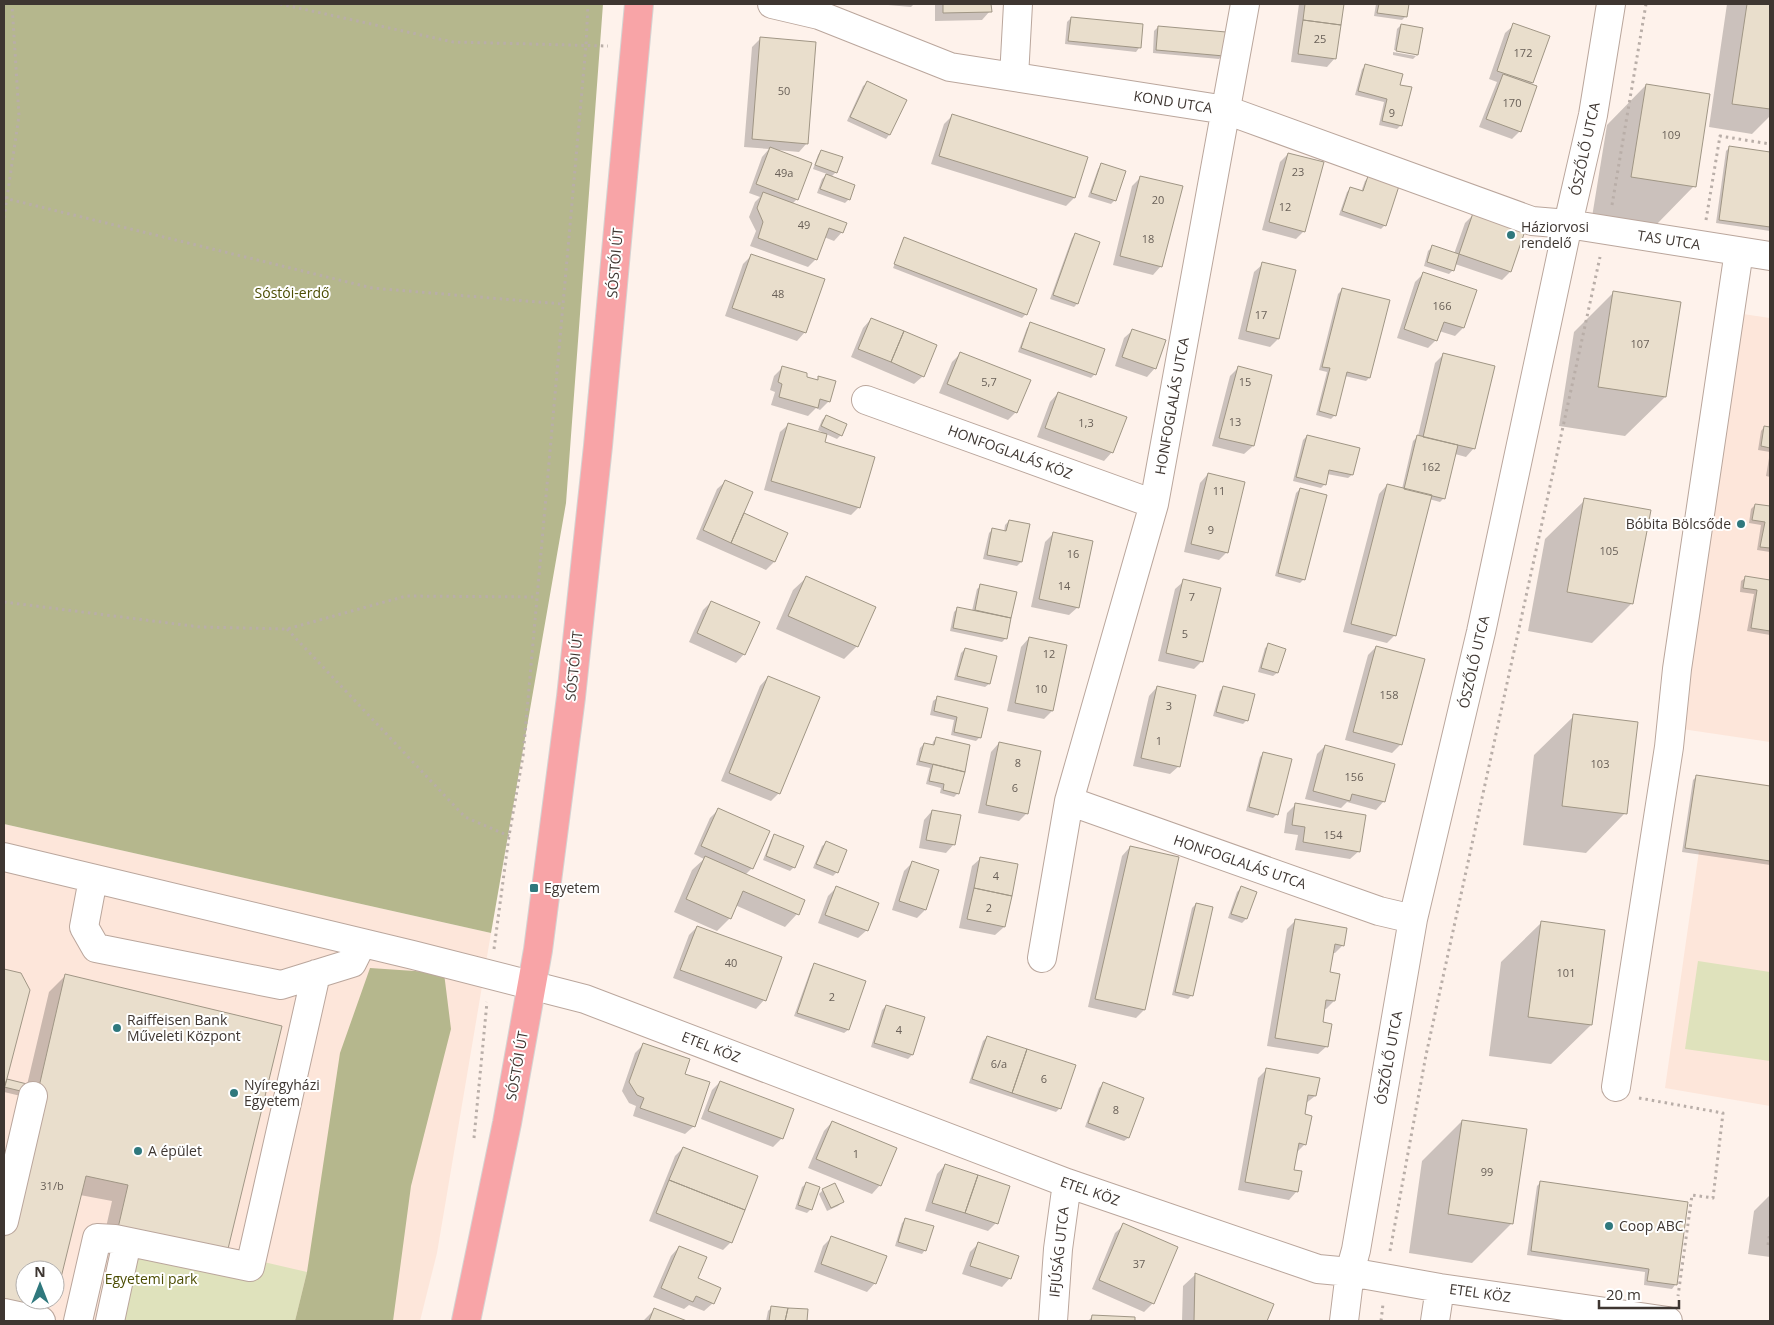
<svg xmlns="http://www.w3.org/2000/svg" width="1774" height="1325" font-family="'Open Sans',sans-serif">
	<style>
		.built { fill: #fde6da; fill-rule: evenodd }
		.green { fill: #dfe2bc }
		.forest { fill: #b5b78d }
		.shadow { fill: #0003 }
		.building { fill: #e9decc; stroke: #a09685 }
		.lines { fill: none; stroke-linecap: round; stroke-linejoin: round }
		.minor-casing { stroke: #baa69c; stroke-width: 30 }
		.major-casing { stroke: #d5d3d2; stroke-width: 30 }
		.path { stroke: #b9aea8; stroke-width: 3; stroke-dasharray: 2.5 4; stroke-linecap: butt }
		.minor { stroke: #fff; stroke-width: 28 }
		.major { stroke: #f8a4a7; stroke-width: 28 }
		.poi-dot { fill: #2f787d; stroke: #fff; stroke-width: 2 }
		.labels { text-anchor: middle; stroke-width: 4; stroke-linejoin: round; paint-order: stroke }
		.number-label { font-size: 11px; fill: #696058 }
		.street-label { font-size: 14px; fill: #3e3631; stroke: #fff }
		.poi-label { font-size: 14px; fill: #3e3631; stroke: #fff; text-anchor: start }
		.park-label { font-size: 14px; fill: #4d4e04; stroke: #fff }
	</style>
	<rect width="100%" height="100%" fill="#fef2eb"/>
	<path class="built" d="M1743 314 1770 318V742L1682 729Z
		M1696 775 1770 785V1106L1665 1088 1699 851 1685 848Z
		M4 824 491 933 437 1253 420 1321H4ZM25 1270H55V1300H25Z"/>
	<path class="green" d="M1698 961 1770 972V1061L1685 1049Z
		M118 1228 307 1272 295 1321H97Z"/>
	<path class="forest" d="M4 4H603L566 503 491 933 4 824Z
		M370 968 444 973 451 1029 411 1186 393 1321H295L307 1272 340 1053Z"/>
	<path class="shadow" d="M888 4H914L911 7 888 5Z
		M935 4H990V11L982 20 935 21Z
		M1299 4H1343L1335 58 1327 67 1291 62Z
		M1376 4H1407L1406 16 1402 20 1374 16Z
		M1727 4H1770V116L1752 134 1709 127Z
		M1071 18 1139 48 1136 52 1065 44 1067 22Z
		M1401 25 1417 55 1416 56V54L1394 50 1397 29Z
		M1514 25 1532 83 1530 85 1520 131 1512 139 1479 127 1497 82 1489 79 1505 33Z
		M1158 27 1222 56 1219 59 1153 53 1154 31Z
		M761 38 807 143 799 152 777 150 797 199 792 204 842 232 834 241 824 237 816 259 808 267 750 246 756 231 749 217 755 202 760 197 749 193 762 157 769 149 744 147 752 47Z
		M1393 52 1416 56 1413 59 1393 55Z
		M1366 66 1399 85 1401 125 1397 129 1379 125 1384 102 1355 95 1362 69Z
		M867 83 906 100 889 135 886 139 847 121 863 86Z
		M1646 85 1694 186 1655 226 1592 217 1607 125Z
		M952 116 1087 158 1074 198 1066 206 931 164 944 124Z
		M1730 147 1770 153V231L1716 223 1726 151Z
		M821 151 836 172 831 177 849 199 845 203 817 193 822 179 827 174 813 169 818 155Z
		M1288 154 1304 231 1296 239 1262 230 1280 162Z
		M1101 165 1115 200 1111 204 1088 197 1098 169Z
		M1141 177 1161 266 1153 275 1113 265 1132 186Z
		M1368 178 1385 225 1381 229 1339 215 1347 192 1351 188 1361 192 1365 181Z
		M1473 215 1524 232 1510 272 1502 280 1455 264 1453 270 1449 274 1424 266 1428 251 1432 247 1454 254 1465 223Z
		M1076 234 1077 304 1074 307 1050 299 1072 238Z
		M905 239 1026 314 1022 318 893 268 904 242H902Z
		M751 256 805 332 797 341 725 316 743 264Z
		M1263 264 1278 339 1270 347 1238 339 1254 272Z
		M1423 274 1463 328 1455 336 1439 331 1436 340 1428 348 1397 338 1415 282Z
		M1342 290 1369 378 1366 381 1345 376 1335 415 1331 419 1316 415 1327 372 1319 370 1338 294Z
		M1614 292 1665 397 1625 436 1559 426 1574 332Z
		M871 319 923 376 914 384 851 357 863 328Z
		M1031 324 1095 374 1091 378 1018 352 1027 328Z
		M1133 330 1155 368 1147 377 1115 366 1124 338Z
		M960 354 1016 412 1008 420 939 393 952 362Z
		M1443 355 1474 448 1466 457 1455 454 1444 498 1440 502 1429 499 1395 635 1387 643 1343 632 1379 494 1387 485 1402 489 1413 441 1418 436 1435 363Z
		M783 367 805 378 816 381 819 378 829 401 820 410 816 408 808 416 771 405 775 392 770 390 774 376Z
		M1238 368 1271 376 1253 446 1244 454 1212 446 1230 376Z
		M1058 393 1112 452 1104 461 1037 437 1050 402Z
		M826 416 841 435 837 439 826 434 824 443 859 507 851 515 764 490 780 432 789 424 822 434V432L818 430 822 420Z
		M1764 427 1770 428V477L1766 476 1770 452 1758 450 1761 431Z
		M1307 436 1352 475 1348 478 1327 474 1325 484 1321 488 1293 481 1303 440Z
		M1208 474 1227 552 1219 560 1184 552 1200 483Z
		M726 481 742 514 787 533 774 562 766 570 696 539 717 489Z
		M1300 489 1304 579 1300 583 1275 576 1296 493Z
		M1585 500 1632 603 1592 643 1528 631 1545 539Z
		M1755 505 1770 507V552L1757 550 1761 525 1749 523 1751 509Z
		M1009 521 1029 525 1021 562 1017 566 983 559 989 533 993 529 1004 532 1005 525Z
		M1053 534 1078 607 1069 615 1031 607 1045 542Z
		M806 578 857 646 844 659 776 629 793 590Z
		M1745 578 1770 582V635L1747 631 1754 594 1740 592 1741 581Z
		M1184 581 1202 661 1194 669 1158 661 1175 589Z
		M981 586 1015 593 1006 638 1002 642 950 631 954 612 958 608 972 611 977 589Z
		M711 602 744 654 736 663 689 642 703 610Z
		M1029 638 1052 711 1044 719 1007 711 1021 647Z
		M1269 645 1277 673 1273 676 1258 672 1265 648Z
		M1376 647 1401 744 1392 753 1345 740 1368 655Z
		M965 649 989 684 985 687 954 680 961 653Z
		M768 677 779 793 771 801 721 781 760 686Z
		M1157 687 1179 766 1170 774 1133 766 1149 696Z
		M1224 687 1247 720 1243 724 1213 716 1220 691Z
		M937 698 980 737 976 741 951 735 954 720 930 715 933 701Z
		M1574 716 1625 813 1586 853 1523 845 1534 755Z
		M936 738 958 793 954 797 940 793 941 788 926 784 930 768 916 765 920 748 924 744 932 746 933 742Z
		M999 743 1027 813 1019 821 978 813 991 752Z
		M1325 746 1384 801 1376 810 1347 802 1341 808 1305 799 1317 754Z
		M1264 753 1277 814 1273 818 1246 811 1260 757Z
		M1697 776 1770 787V865L1682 852 1693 780Z
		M1296 804 1359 851 1350 859 1295 850 1298 835 1284 833 1287 813Z
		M718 810 752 868 745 875 797 914 785 927 735 905 730 918 717 931 674 912 692 870 704 859 694 854 710 818Z
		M932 811 954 844 946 853 919 848 924 820Z
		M775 836 794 867 790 871 763 860 771 840Z
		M826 843 837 872 833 876 813 868 822 846Z
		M1130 847 1144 1010 1136 1018 1088 1007 1122 856Z
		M981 858 1016 865 1004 927 995 935 959 928 972 866Z
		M912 863 925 910 917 918 892 910 904 871Z
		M836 888 867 930 858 938 818 923 828 896Z
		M1241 888 1256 893 1246 919 1242 923 1228 918 1237 892Z
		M1196 904 1192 995 1188 999 1172 995 1192 908Z
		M1295 921 1343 945 1335 953H1332L1329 973 1334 1001 1326 1009H1324L1321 1023 1327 1046 1318 1054 1267 1046 1287 929Z
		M1541 923 1591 1025 1551 1064 1489 1056 1501 962Z
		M697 927 764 1000 756 1009 673 978 689 935Z
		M815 965 848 1030 844 1033 794 1016 811 969Z
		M4 970 21 974 5 1079 27 1085 49 992 66 975 226 1252 102 1245 112 1201 80 1195 55 1298V1270H25V1300H53L39 1314 4 1321V1187L25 1097 4 1092Z
		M886 1006 923 1018 912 1055 908 1059 871 1047 882 1010Z
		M987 1037 1060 1108 1056 1112 969 1083 983 1041Z
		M643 1045 684 1074 694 1126 685 1134 633 1116 636 1106 629 1103 622 1091 635 1053Z
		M1267 1069 1315 1096 1305 1104 1303 1115 1305 1144 1296 1153 1293 1171 1297 1191 1289 1200 1238 1190 1258 1078Z
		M720 1082 782 1138 773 1147 701 1119 712 1090Z
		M1103 1084 1128 1138 1124 1141 1085 1127 1099 1088Z
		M1462 1121 1512 1223 1472 1263 1409 1253 1422 1161Z
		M832 1122 880 1185 872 1194 808 1168 824 1131Z
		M683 1148 731 1242 723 1250 649 1221 675 1156Z
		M945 1165 996 1223 988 1231 925 1211 937 1174Z
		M1541 1182 1675 1285 1672 1289 1644 1285 1645 1272 1527 1255 1537 1186Z
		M806 1184 811 1209 807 1213 795 1209 802 1187Z
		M823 1190 842 1202 838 1206 827 1211 819 1194Z
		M1770 1195V1257L1748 1254 1754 1211Z
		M906 1219 925 1250 922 1254 895 1246 902 1223Z
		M1124 1225 1153 1303 1144 1312 1092 1289 1115 1233Z
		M831 1238 875 1283 867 1292 814 1272 823 1246Z
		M978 1244 1010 1278 1002 1287 962 1274 970 1252Z
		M679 1247 697 1279 713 1303 704 1311 689 1305 684 1309 653 1297 671 1256Z
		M1196 1274 1272 1305 1266 1321H1182L1183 1286Z
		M772 1307 807 1310 806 1321H766L768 1311Z
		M654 1310 683 1321H643Z
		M1092 1317 1134 1318V1321H1088Z"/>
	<path class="building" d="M943 4H991L992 12 943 13Z
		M1305 4H1344L1341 25 1303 20Z
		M1379 4H1409L1407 17 1377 13Z
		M1747 4H1770V109L1732 104Z
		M1071 17 1143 24 1141 48 1068 41Z
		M1303 20 1341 25 1336 59 1298 54Z
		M1513 23 1550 36 1533 83 1497 71Z
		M1401 24 1423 28 1418 55 1396 51Z
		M1158 26 1226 32 1224 56 1156 50Z
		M760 37 816 42 808 144 752 139Z
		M1365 64 1403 74 1400 85 1412 87 1402 126 1382 121 1387 99 1358 91Z
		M1503 74 1537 86 1521 132 1486 119Z
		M867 81 907 100 890 135 850 117Z
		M1646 84 1710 94 1696 187 1631 177Z
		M952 114 1088 157 1075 198 939 156Z
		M1729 146 1770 152V227L1719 220Z
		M770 147 812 163 798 200 756 184Z
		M821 150 843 157 837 173 815 165Z
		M1288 153 1324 162 1305 232 1269 222Z
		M1101 163 1126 171 1116 201 1091 193Z
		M826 174 855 185 850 200 820 189Z
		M1140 176 1183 186 1162 267 1120 256Z
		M1368 176 1399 186 1386 226 1342 211 1350 187 1363 191Z
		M763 192 847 223 843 233 829 228 817 260 758 238 763 222 757 208Z
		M1473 213 1525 231 1511 272 1459 254Z
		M1075 233 1100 242 1078 304 1053 295Z
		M904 237 1037 289 1027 315 894 264Z
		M1432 245 1459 254 1454 271 1427 262Z
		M751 254 825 279 806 333 732 308Z
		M1262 262 1296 270 1279 339 1246 331Z
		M1423 272 1477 290 1464 328 1444 322 1437 341 1404 329Z
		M1342 288 1390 300 1370 378 1347 372 1336 416 1319 411 1330 368 1322 367Z
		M1613 291 1681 302 1666 397 1598 387Z
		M871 318 904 331 891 362 858 349Z
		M1030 322 1105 349 1096 375 1021 348Z
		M1132 329 1166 340 1156 369 1122 357Z
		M904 331 937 345 924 377 891 362Z
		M960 352 1031 380 1017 413 947 384Z
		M1443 353 1495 366 1475 449 1423 437Z
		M782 366 807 373V377L818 380V376L836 381 830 402 820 399 818 408 779 397 782 384 778 382Z
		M1238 366 1272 375 1254 446 1219 438Z
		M1058 392 1127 417 1113 453 1045 428Z
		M826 415 847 424 842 436 821 426Z
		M788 423 827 434 825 442 875 457 860 508 771 481Z
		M1764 426 1770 427V448L1761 446Z
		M1307 435 1360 448 1353 475 1329 470 1326 485 1296 477Z
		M1417 435 1458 445 1445 499 1404 489Z
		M1208 473 1245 482 1228 553 1191 544Z
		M725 480 753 492 731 543 703 530Z
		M1387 484 1432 495 1396 636 1351 624Z
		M1300 488 1327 495 1305 580 1278 573Z
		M1584 498 1651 510 1633 604 1567 592Z
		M1755 504 1770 506V548L1760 547 1765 522 1752 520Z
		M744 513 788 533 775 562 731 543Z
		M1009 520 1030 524 1022 562 987 555 992 528 1006 531Z
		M1053 532 1093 541 1079 608 1039 599Z
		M806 576 876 607 858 647 788 616Z
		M1745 576 1770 580V631L1751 628 1757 590 1743 588Z
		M1183 579 1221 588 1203 662 1166 653Z
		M980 584 1017 592 1011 618 975 610Z
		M711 601 760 622 745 655 697 633Z
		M957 607 1011 618 1007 639 953 628Z
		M1029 637 1067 645 1053 711 1015 703Z
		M1268 643 1286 649 1278 673 1261 668Z
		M1376 646 1425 659 1402 745 1353 732Z
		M965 648 997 656 990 684 957 676Z
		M768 676 820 697 780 794 729 773Z
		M1157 686 1196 695 1180 767 1141 758Z
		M1223 686 1255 694 1248 721 1216 712Z
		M937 696 988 708 981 738 954 732 957 717 934 711Z
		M1573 714 1638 722 1627 814 1562 806Z
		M936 737 970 745 965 772 919 761 924 743 934 745Z
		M999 742 1041 751 1028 814 986 805Z
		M1325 745 1395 764 1385 802 1352 794 1350 801 1313 791Z
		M1263 752 1292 759 1278 815 1249 807Z
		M933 764 965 772 959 794 943 790 944 784 929 781Z
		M1696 775 1770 786V861L1685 848Z
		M1295 803 1366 815 1360 852 1303 842 1305 827 1292 825Z
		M718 808 770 831 753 869 701 846Z
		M932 810 961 815 955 845 926 840Z
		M774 834 804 846 795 868 766 856Z
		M826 841 847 850 838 873 816 864Z
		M1130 846 1179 857 1145 1010 1095 999Z
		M705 856 805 900 799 915 743 891 731 919 686 899Z
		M980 857 1018 864 1012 896 974 888Z
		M912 861 939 870 926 910 899 901Z
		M836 886 879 903 868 931 825 915Z
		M1241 886 1257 892 1247 919 1231 914Z
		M974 888 1012 896 1005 927 967 919Z
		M1196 903 1213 907 1193 996 1175 992Z
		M1295 919 1347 928 1344 946 1335 944 1330 972 1340 974 1335 1001 1326 1000 1323 1022 1332 1024 1328 1047 1275 1038Z
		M1541 921 1605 930 1592 1025 1528 1017Z
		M697 926 782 957 766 1001 680 970Z
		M814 963 866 981 849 1030 797 1013Z
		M4 969 21 973 30 990 4 1090Z
		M65 974 282 1026 227 1253 118 1228 128 1185 86 1176 56 1298H55V1270H25V1300H30L27 1313 4 1306V1239Z
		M886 1005 925 1017 913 1055 874 1043Z
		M987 1036 1027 1049 1012 1093 972 1079Z
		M643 1043 690 1059 685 1074 710 1082 695 1127 640 1108 644 1098 637 1095 629 1082Z
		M1027 1049 1076 1065 1061 1109 1012 1093Z
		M1266 1068 1320 1078 1316 1096 1308 1095 1305 1114 1312 1116 1306 1145 1299 1143 1294 1170 1302 1171 1298 1192 1245 1182Z
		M7 1079 39 1087 37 1095 4 1087Z
		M720 1081 794 1109 783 1139 708 1111Z
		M1103 1082 1144 1098 1129 1138 1088 1123Z
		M1462 1120 1527 1129 1513 1224 1448 1214Z
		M832 1121 897 1148 881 1186 816 1159Z
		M683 1147 758 1176 745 1210 669 1180Z
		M945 1164 978 1175 965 1213 932 1203Z
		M978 1175 1010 1186 998 1224 965 1213Z
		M669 1180 745 1210 732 1243 656 1213Z
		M1540 1181 1688 1202 1677 1285 1647 1281 1649 1269 1531 1251Z
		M806 1182 820 1187 812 1210 798 1205Z
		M835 1183 844 1202 831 1208 822 1189Z
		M905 1218 934 1226 926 1251 898 1242Z
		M1123 1223 1178 1247 1154 1304 1099 1280Z
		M831 1236 887 1256 876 1284 821 1264Z
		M978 1242 1019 1256 1011 1279 970 1266Z
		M679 1246 707 1257 698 1278 721 1288 714 1304 696 1296 693 1302 661 1288Z
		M1195 1273 1274 1304 1267 1321H1194Z
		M771 1306 788 1308 785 1321H769Z
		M654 1308 687 1321H649Z
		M788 1308 808 1309 807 1321H785Z
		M1092 1315 1135 1317V1321H1091Z"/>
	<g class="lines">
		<defs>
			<path id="minor" d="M772 4 819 15 950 67 1226 110 1532 221 1568 224 1770 256
				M1245 4 1154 504 1069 801 1379 911 1413 919
				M1014 77 1018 4
				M866 400 1154 504
				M4 857 413 955 585 999 1067 1183 1318 1269 1350 1272 1440 1288 1668 1321
				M93 879 84 927 96 948 281 985 352 963 362 943
				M1042 958 1069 801
				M1616 1087 1669 747 1677 669 1739 251
				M4 1221 33 1096
				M4 1313 41 1321
				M78 1321 97 1238 115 1239 250 1267 316 974
				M110 1321 127 1242
				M1053 1321 1058 1249 1067 1183
				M1344 1321 1350 1272 1356 1250 1413 919 1481 632 1568 224 1593 115 1611 4
				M1435 1321 1440 1288"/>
			<path id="major" d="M466 1321 507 1123 538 950 571 697 598 446 639 4"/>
		</defs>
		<use href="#minor" class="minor-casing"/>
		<use href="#major" class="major-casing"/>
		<path class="path" d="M280 4 453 42 608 46
			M4 198 372 288 562 304
			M1612 205 1646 4
			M4 218 19 116 12 4
			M1706 220 1720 136 1770 144
			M4 602 200 627 287 629 406 596 537 597
			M287 629 465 817 509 836
			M494 949 509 836 523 756 586 45 588 4
			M1639 1098 1723 1113 1713 1198 1692 1195 1678 1296
			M474 1138 487 1002
			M1768 1245 1770 1232
			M1390 1251 1426 1055 1600 257
			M1381 1321 1383 1304"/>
		<use href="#minor" class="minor"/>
		<use href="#major" class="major"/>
	</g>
	<g class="poi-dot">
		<circle cx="1511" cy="235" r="5"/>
		<circle cx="1741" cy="524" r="5"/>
		<rect x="529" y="883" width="10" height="10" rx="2.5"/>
		<circle cx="117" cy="1028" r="5"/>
		<circle cx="234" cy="1093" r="5"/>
		<circle cx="138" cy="1151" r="5"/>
		<circle cx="1609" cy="1226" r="5"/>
	</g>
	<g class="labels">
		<g class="number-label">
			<text x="1320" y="43">25</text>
			<text x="1523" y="57">172</text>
			<text x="784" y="95">50</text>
			<text x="1512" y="107">170</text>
			<text x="1392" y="117">9</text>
			<text x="1671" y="139">109</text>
			<text x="1298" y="176">23</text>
			<text x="784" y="177">49a</text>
			<text x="1158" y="204">20</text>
			<text x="1285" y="211">12</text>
			<text x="804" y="229">49</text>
			<text x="1148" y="243">18</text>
			<text x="778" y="298">48</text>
			<text x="1442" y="310">166</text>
			<text x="1261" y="319">17</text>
			<text x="1640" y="348">107</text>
			<text x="989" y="386">5,7</text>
			<text x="1245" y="386">15</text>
			<text x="1235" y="426">13</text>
			<text x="1086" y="427">1,3</text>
			<text x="1431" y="471">162</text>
			<text x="1219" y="495">11</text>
			<text x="1211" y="534">9</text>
			<text x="1609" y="555">105</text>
			<text x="1073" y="558">16</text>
			<text x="1064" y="590">14</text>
			<text x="1192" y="601">7</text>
			<text x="1185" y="638">5</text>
			<text x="1049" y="658">12</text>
			<text x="1041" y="693">10</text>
			<text x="1389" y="699">158</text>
			<text x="1169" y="710">3</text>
			<text x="1159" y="745">1</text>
			<text x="1018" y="767">8</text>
			<text x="1600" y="768">103</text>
			<text x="1354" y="781">156</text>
			<text x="1015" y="792">6</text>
			<text x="1333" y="839">154</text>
			<text x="996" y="880">4</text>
			<text x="989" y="912">2</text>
			<text x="731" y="967">40</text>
			<text x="1566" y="977">101</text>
			<text x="832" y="1001">2</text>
			<text x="899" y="1034">4</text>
			<text x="999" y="1068">6/a</text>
			<text x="1044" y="1083">6</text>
			<text x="1116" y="1114">8</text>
			<text x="856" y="1158">1</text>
			<text x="1487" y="1176">99</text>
			<text x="52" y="1190">31/b</text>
			<text x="1139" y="1268">37</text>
		</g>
		<g class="street-label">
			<text transform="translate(1173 102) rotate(9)" y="5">KOND UTCA</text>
			<text transform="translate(1585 149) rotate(-78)" y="5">ÓSZŐLŐ UTCA</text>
			<text transform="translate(1669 240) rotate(9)" y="5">TAS UTCA</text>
			<text transform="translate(615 263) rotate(-85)" y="5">SÓSTÓI ÚT</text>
			<text transform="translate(1172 406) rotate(-80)" y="5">HONFOGLALÁS UTCA</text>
			<text transform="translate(1010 452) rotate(20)" y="5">HONFOGLALÁS KÖZ</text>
			<text transform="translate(1474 662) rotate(-77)" y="5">ÓSZŐLŐ UTCA</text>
			<text transform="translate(574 666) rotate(-84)" y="5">SÓSTÓI ÚT</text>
			<text transform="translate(1240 862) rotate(19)" y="5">HONFOGLALÁS UTCA</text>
			<text transform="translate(711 1047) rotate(21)" y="5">ETEL KÖZ</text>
			<text transform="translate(1389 1058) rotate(-80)" y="5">ÓSZŐLŐ UTCA</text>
			<text transform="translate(517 1066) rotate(-80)" y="5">SÓSTÓI ÚT</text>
			<text transform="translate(1090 1191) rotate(19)" y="5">ETEL KÖZ</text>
			<text transform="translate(1059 1252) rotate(-84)" y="5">IFJÚSÁG UTCA</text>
			<text transform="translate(1480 1293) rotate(8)" y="5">ETEL KÖZ</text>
		</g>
		<g class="poi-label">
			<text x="1521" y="232">Háziorvosi<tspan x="1521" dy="16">rendelő</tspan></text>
			<text x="1731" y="529" text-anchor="end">Bóbita Bölcsőde</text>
			<text x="544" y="893">Egyetem</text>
			<text x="127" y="1025">Raiffeisen Bank<tspan x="127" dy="16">Műveleti Központ</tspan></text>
			<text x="244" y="1090">Nyíregyházi<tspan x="244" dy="16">Egyetem</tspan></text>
			<text x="148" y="1156">A épület</text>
			<text x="1619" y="1231">Coop ABC</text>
		</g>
		<g class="park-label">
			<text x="292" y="298">Sóstói-erdő</text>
			<text x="151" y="1284">Egyetemi park</text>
		</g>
	</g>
	<rect width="1774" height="1325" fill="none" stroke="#3e3631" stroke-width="10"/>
	<g transform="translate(40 1285)"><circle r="24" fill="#ffffff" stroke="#b2afad"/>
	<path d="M0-4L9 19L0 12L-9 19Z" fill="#2f787d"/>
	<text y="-8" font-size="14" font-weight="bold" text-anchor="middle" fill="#3e3631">N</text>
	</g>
	<path d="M1599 1300v8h80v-8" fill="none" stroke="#3e3631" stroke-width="2.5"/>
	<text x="1606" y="1300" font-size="15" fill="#3e3631" stroke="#ffffff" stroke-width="4" paint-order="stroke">20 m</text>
</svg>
